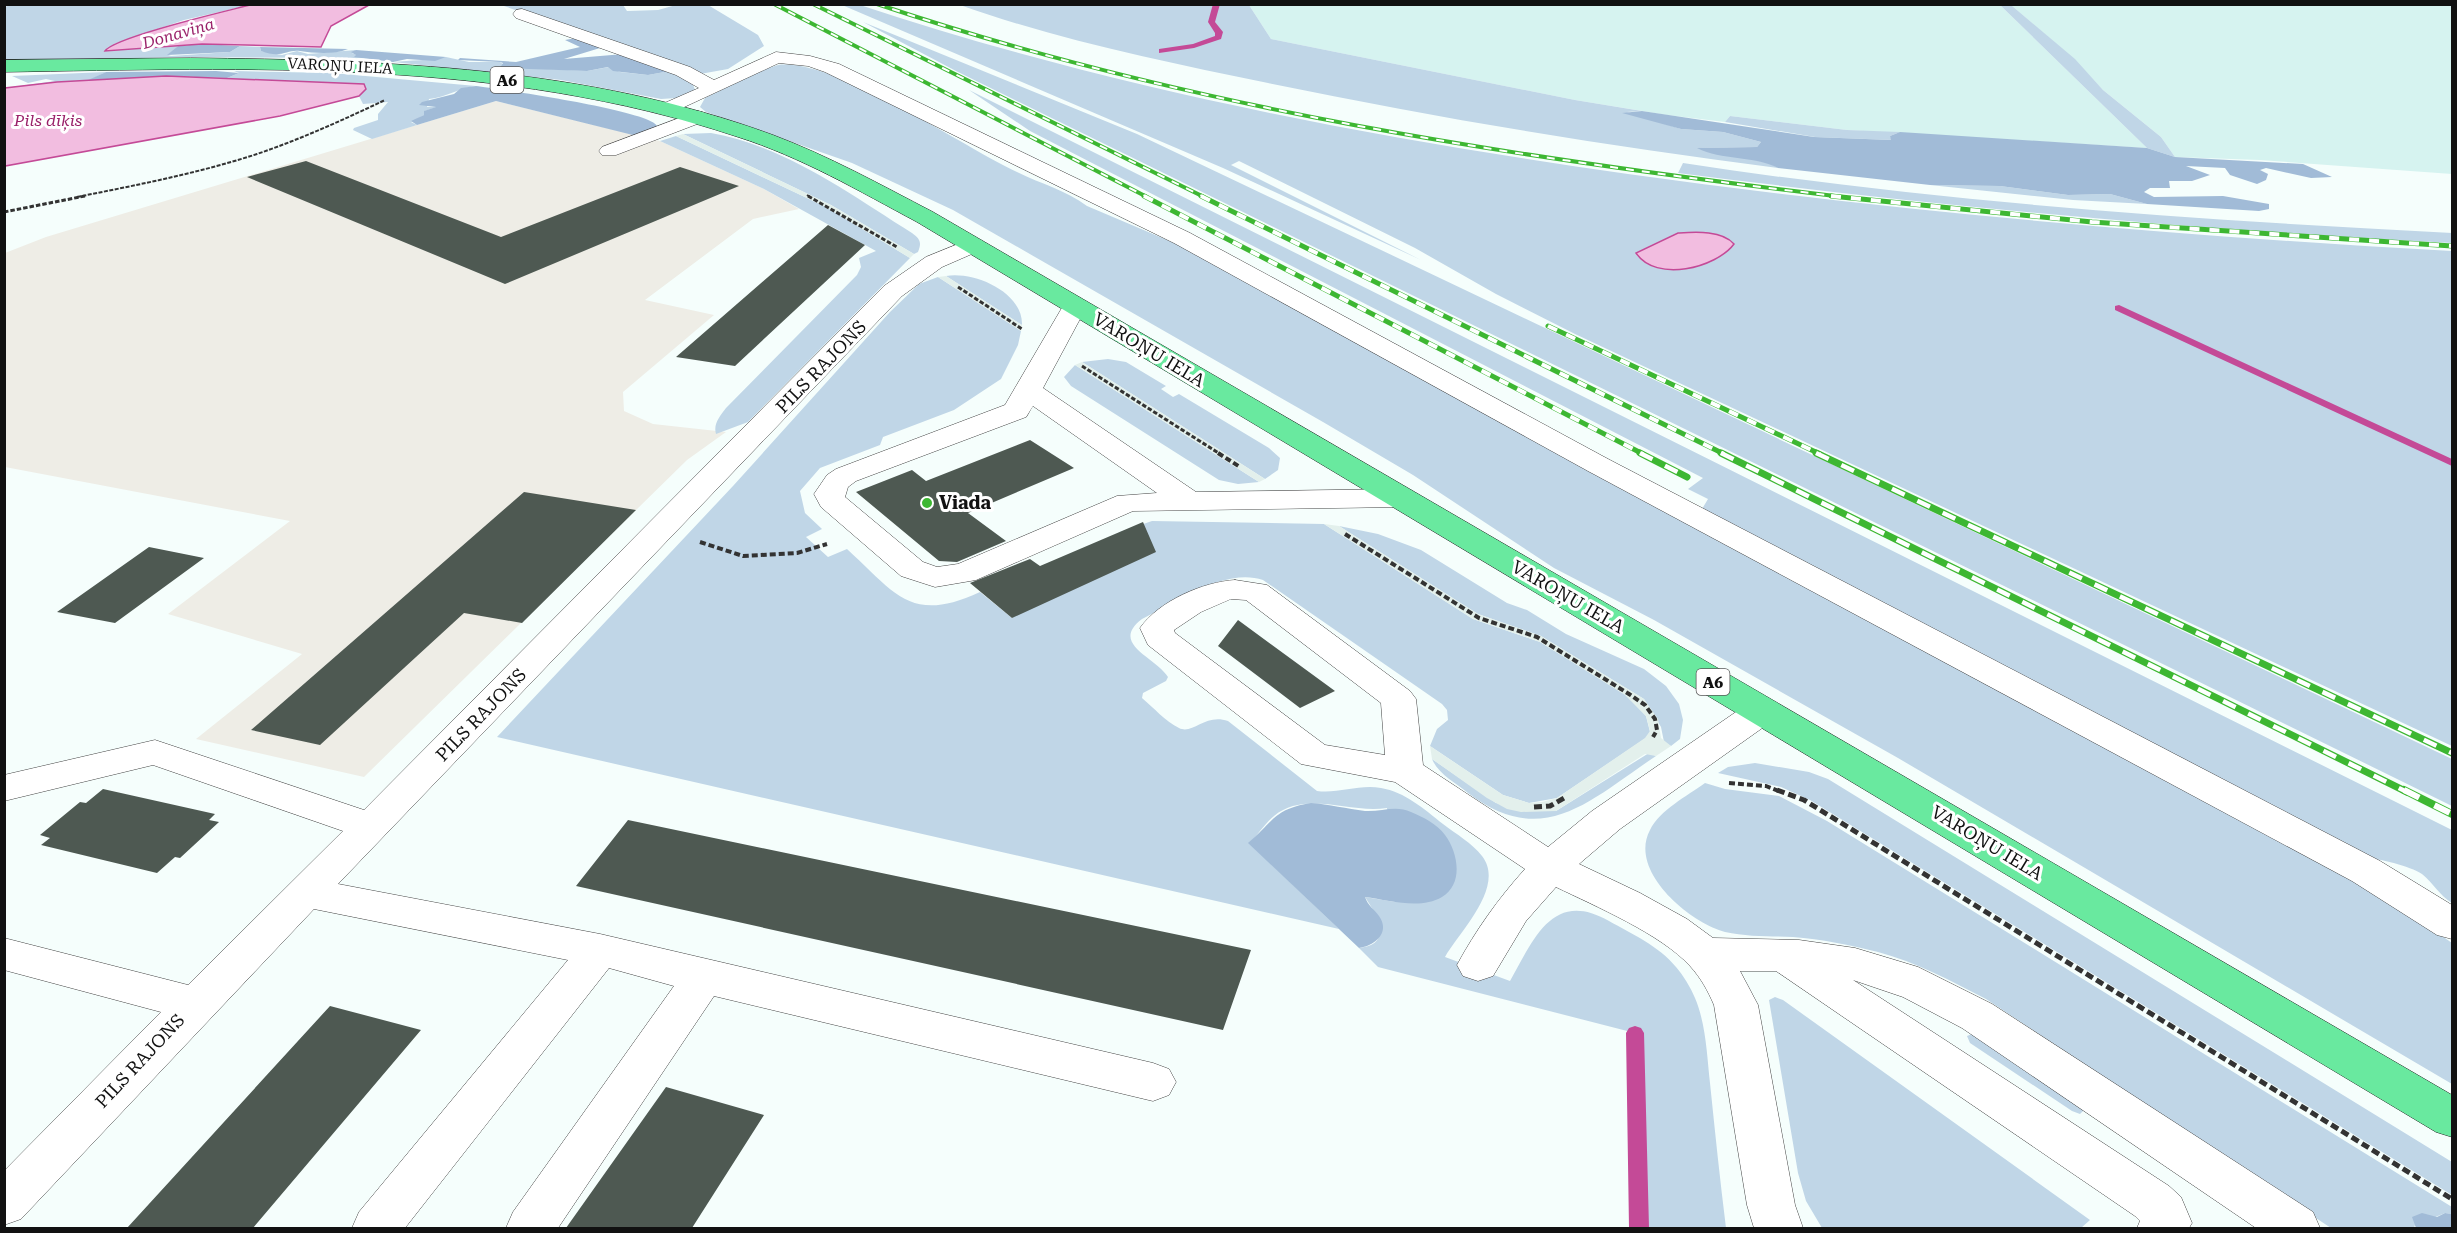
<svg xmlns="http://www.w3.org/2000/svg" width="2457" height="1233" font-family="'Roboto Serif',serif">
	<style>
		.industrial { fill: #eeede6 }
		.farmland { fill: #d6f3f0 }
		.green { fill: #c0d6e7 }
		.forest { fill: #a1bbd7 }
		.plaza { fill: #e3f0ec }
		.water { fill: #f2bde0; stroke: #c44a97; stroke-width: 1.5 }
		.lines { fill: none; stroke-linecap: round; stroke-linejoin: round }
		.stream { fill: #c44a97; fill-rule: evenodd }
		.building { fill: #4e5952 }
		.minor-casing { stroke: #444; stroke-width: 1 }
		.highway-casing { stroke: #222; stroke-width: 1 }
		.path-far3 { stroke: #333; stroke-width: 2; stroke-dasharray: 4 1.5; stroke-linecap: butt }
		.path-far2 { stroke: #333; stroke-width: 3; stroke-dasharray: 4.5 2; stroke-linecap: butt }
		.path-far1 { stroke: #333; stroke-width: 4; stroke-dasharray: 6 3; stroke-linecap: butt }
		.path { stroke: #333; stroke-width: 5; stroke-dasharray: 8 4; stroke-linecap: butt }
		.minor { fill: #fff; fill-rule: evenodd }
		.highway { fill: #69e99f; fill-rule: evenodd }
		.rail-far3-casing { stroke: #3db732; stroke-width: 4 }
		.rail-far2-casing { stroke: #3db732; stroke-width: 5 }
		.rail-far1-casing { stroke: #3db732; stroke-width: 7 }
		.rail-casing { stroke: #3db732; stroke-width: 8 }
		.rail-far3 { stroke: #fff; stroke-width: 2; stroke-dasharray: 8; stroke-linecap: butt }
		.rail-far2 { stroke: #fff; stroke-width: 4; stroke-dasharray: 10; stroke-linecap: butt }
		.rail-far1 { stroke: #fff; stroke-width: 4.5; stroke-dasharray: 14; stroke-linecap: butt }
		.rail { stroke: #fff; stroke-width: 6; stroke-dasharray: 17; stroke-linecap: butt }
		.poi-dot { fill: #3db732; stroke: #fff; stroke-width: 2 }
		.labels { text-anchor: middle; stroke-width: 6; stroke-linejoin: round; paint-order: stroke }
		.far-street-label { font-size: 15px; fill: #111; stroke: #fff }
		.far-water-label { font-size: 16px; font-style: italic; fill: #9a226a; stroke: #fff }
		.shield { fill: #fff; stroke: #585858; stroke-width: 1.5 }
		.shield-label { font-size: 16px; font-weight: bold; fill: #111 }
		.street-label { font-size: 18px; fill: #111; stroke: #fff }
		.poi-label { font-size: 18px; font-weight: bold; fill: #111; stroke: #fff; text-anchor: start }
	</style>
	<rect width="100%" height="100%" fill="#f5fefc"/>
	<path class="industrial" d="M496 101 660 141 764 189 799 209 753 219 645 300 714 315 623 392 624 411 653 424 726 432 687 460 364 777 196 739 302 654 168 614 290 521 5 467V253L46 237Z"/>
	<path class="farmland" d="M1249 5H2000L2147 148 1847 130 1730 116 1725 122 1667 115 1575 100 1271 39Z
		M2011 5H2452V174L2260 160 2175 157 2161 137 2103 90 2074 59Z"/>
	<path class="green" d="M15 4 250 5 184 20 114 44 137 47 178 46 168 55 171 56 230 52 240 46 260 47 261 51 282 55 297 51 308 54 356 50 352 53 365 58 186 57 5 61 4 7Z
		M998 4 1249 5 1271 39 1575 100 1642 111 1627 112 1681 129 1723 132 1761 142 1757 147 1699 148 1769 163 1778 168C1607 146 1437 118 1268 83 1165 62 1059 40 960 5Z
		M501 5H623L627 11 658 10 676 5H708L758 35 764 46 728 69 700 74Z
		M842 5H860C1110 88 1368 137 1628 174 1902 212 2177 236 2452 251V746L1575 334 1496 294 1415 248 1239 161 1231 165 1421 260 1223 168Z
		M2000 5H2011L2075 59 2103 90 2161 137 2175 157 2147 148Z
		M863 22 1137 134 2452 759V806L956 71Z
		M446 57 469 62H500L511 70 527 68 587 71 609 67 620 72 648 75 670 71 692 82 695 90 677 98 661 99 561 80 393 62C411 60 428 61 446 57Z
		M778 65C833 57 963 147 1017 172 1041 184 1066 190 1087 206L1219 262 2389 899 2452 943V1084L1898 758 1654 620 1554 568 1413 475 1323 422 953 210 852 163 706 112 700 107 705 98 760 71Z
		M234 71 332 73 476 86C459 88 447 97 429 99L427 107H437L425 111 424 115 411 122 417 125 372 139 353 130 354 128 378 120V114L388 102 363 104 359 96 280 116 5 166V88L55 81 46 79 28 83 12 76 106 72 92 79 166 76 227 78 239 73Z
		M969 90 2452 830V903C2440 896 2433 883 2422 874 2410 866 2378 858 2364 858L1699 514 1708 499 1688 489 1703 478 1030 131Z
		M1730 116 1847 130 1900 132 1890 136 1892 140 1815 137 1725 122Z
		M711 133C785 146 850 194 912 233 920 239 922 242 918 252L914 254 831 205 683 134Z
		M676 136 826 207 910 258 748 422 716 434C713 424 720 416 726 408L857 275 861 267 859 258 876 251 764 189 660 141Z
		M1683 163C1937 202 2196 220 2452 233V243C2193 230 1935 206 1678 173Z
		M1930 185 2000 186 2068 195 2110 194 2147 204 2073 200Z
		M946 276C974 271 1023 292 1022 325Z
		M938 277 1021 331 1018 345 1001 379 954 410 883 437 880 445 820 468 800 491 805 513 822 529 806 537 828 557 847 549C896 594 911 624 980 592L1012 618 1120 532 1152 521 1324 524 1473 619 1540 642 1626 695 1646 716 1650 732 1646 738 1557 798 1529 803 1503 795 1430 746 1437 729 1448 720 1447 710 1442 704 1263 580C1225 567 1175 603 1142 619 1109 644 1156 657 1168 677L1166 681 1143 693 1142 698C1153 707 1166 722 1179 728 1193 735 1205 713 1228 721L1317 791C1338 794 1359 784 1381 788 1405 792 1424 809 1443 824 1456 834 1472 843 1482 856 1506 887 1459 932 1445 957L1510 981C1533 941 1552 888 1609 921 1632 934 1659 946 1676 967 1683 975 1691 988 1695 998 1706 1024 1707 1056 1710 1083 1715 1132 1720 1180 1726 1228H1639L1635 1033 1378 967 1359 948C1375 946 1380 941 1382 924L1365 897 1395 902 1387 808C1350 814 1306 790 1274 816 1265 823 1258 835 1249 843L1339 929 497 737 733 486 890 312 919 284Z
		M1108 359 1126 362 1166 386 1161 389 1173 397 1179 394 1269 448 1280 458 1278 470 1265 479 1082 362Z
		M1075 365 1259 482 1238 484 1219 480 1071 386 1064 377Z
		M1339 526 1378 534 1421 550 1507 603 1527 610 1566 634 1644 669 1666 686 1679 704 1683 720 1680 739 1671 746 1664 742 1661 727 1644 699 1541 636 1478 614Z
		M1649 753 1656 756C1591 799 1544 851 1468 793 1456 783 1438 774 1432 759L1496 803 1556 811Z
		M1755 763 1809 772 1828 779 2452 1162V1195L1810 800 1781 787 1718 773 1728 767Z
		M1705 783 1725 789 1779 796 1827 821 2452 1207V1214L2445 1213 2414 1226 2416 1228H2331L1986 999C1951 981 1916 962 1878 952 1850 945 1821 939 1793 937 1770 936 1747 937 1725 932 1689 922 1628 871 1650 830 1660 810 1687 796 1705 783Z
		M1775 997 1783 1000 2090 1220 2081 1228H1822L1806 1201 1798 1173 1769 1000Z
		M1972 1034 2084 1110 2080 1114 2072 1111 1970 1043 1967 1036Z"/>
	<path class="forest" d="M576 38 600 48 564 59 624 54 670 71 648 75 613 71 608 67 587 71 500 68 503 63 500 62 458 60 460 58 516 62 580 47 565 40Z
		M202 44 240 46 230 52 167 55 178 46Z
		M260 47 348 49C333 55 314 53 300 51 287 49 282 59 261 51Z
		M356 50 446 57 435 61 407 59 393 62 354 57 356 55 351 52Z
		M216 71 239 73 227 78 166 76 86 81 106 72Z
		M476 86C500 89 651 111 657 126L645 138 496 101 417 125 411 121 424 115V111L436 107 419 105 422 102 454 94 461 88Z
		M1642 111 1814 137 1891 140 1890 136 1900 132 2147 148 2175 157 2303 164 2332 177 2311 178 2266 168 2260 170 2268 174 2266 180 2257 184 2230 175 2225 168 2186 166 2210 175 2192 181H2169L2170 188H2150L2144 192 2154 197 2223 196 2269 204V209L2259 211 2147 204 2110 194 2068 195 2000 186 1930 185 1778 168C1753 155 1722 161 1697 148L1757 147 1761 142 1723 132 1681 129 1622 113Z
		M1311 803C1329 804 1347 809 1365 811 1381 812 1396 805 1411 812 1423 817 1437 824 1445 835 1458 852 1464 884 1442 897 1420 910 1389 900 1365 897 1368 906 1374 909 1379 916 1391 933 1374 946 1359 948L1248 843C1274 821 1274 809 1311 803Z
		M2422 1213 2437 1217 2445 1213 2452 1214V1228H2416L2412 1217Z"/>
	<path class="plaza" d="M683 134 831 205 914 254 910 258 826 207 676 136Z
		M946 276 1022 325 1021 331 938 277Z
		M1082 362 1265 479 1259 482 1075 365Z
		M1324 524 1339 526 1478 614 1541 636 1644 699 1658 719 1661 738 1671 746 1656 756 1645 754 1556 811 1521 812 1507 809 1487 798 1432 759 1430 746 1503 795 1529 803 1542 802 1557 798 1645 738 1650 731 1646 716 1625 695 1540 642 1473 619Z"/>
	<path class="water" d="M250 5H369L331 26 321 47 202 44 105 51C114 37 227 11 250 5Z
		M166 76 364 84 366 89 359 96 280 116 5 166V88L57 82Z
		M1678 233C1695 232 1722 230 1734 244 1716 268 1656 283 1636 253Z"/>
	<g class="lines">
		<path class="stream" d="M1213 4H1220L1215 22 1223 32 1221 39 1194 48 1159 53V49L1193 44 1215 36V33L1208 22Z
			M2119 305 2452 459V466L2115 310V306Z
			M1635 1026 1641 1028 1644 1033 1649 1228H1629L1626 1033 1629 1028Z"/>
	</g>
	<path class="building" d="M306 161 501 237 680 167 739 186 505 284 247 177Z
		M828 225 865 245 735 366 676 357Z
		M1030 440 1074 468 968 513 1006 541 957 562 939 561 856 492 912 470 926 481Z
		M524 492 636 510 522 623 464 613 320 745 251 730Z
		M1143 522 1156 552 1012 618 970 583 1030 559 1040 566Z
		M149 547 204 558 115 623 57 612Z
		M1238 620 1335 691 1300 708 1218 646Z
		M103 789 215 814 209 820 219 822 180 858 175 857 157 873 41 845 50 838 40 835 80 802 86 803Z
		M628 820 1251 950 1223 1030 576 886Z
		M330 1006 421 1030 253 1228H127Z
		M666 1087 764 1115 692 1228H566Z"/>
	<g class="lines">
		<defs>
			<path id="minor" d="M522 9 690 67 714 80 776 52 810 56 839 64 1190 233 1608 459 2380 861 2452 905V939L2437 935 2352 881 1588 471 1174 243 825 72 808 66 779 63 667 115 660 113 657 109 660 105 699 88 676 75 516 18 513 14 516 10Z
				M698 111 705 113 708 117 705 121 616 155H602L599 151 602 147Z
				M973 238 981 240 985 245 981 250 942 267 902 296 338 884 600 934 1153 1063 1169 1069 1176 1082 1169 1095 1153 1101 714 996 558 1228H506L513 1212 674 986 609 968 405 1228H352L359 1212 568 960 314 909 21 1219 4 1225V1171L161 1012 4 970V938L188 985 343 831 153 765 4 801V775L155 740 364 810 884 286 926 257Z
				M1075 299 1084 301 1087 306 1043 388 1196 492 1400 489 1411 492 1415 498 1411 504 1400 507 1133 511 976 580 935 587 901 576 821 507 814 494 827 475 836 469 1005 405 1063 306 1066 301ZM1033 406 1157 493 1117 496 958 564 937 567 923 562 845 497 848 487 856 481 1026 417Z
				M1235 580 1267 585 1410 691 1416 699 1423 765 1548 847 1592 811 1749 703 1762 700 1775 703 1780 711 1775 719 1620 829 1579 864 1640 893 1687 919 1713 938 1799 940 1855 948 1918 967 1992 1004 2313 1212 2320 1228H2256L1962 1028 1903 997 1853 980 2169 1186 2181 1197 2192 1223 2189 1228H2137L2140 1221 2135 1216 1776 971H1740L1758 1005 1795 1205 1803 1228H1754L1747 1205 1714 1005C1708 991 1701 978 1690 966 1661 934 1595 906 1556 887L1526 921 1493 976 1478 981 1463 976 1457 965C1476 930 1498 899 1525 869L1395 782 1301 764 1148 645 1140 628C1159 601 1203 582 1235 580ZM1231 599 1246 600 1381 703 1385 755 1325 745 1175 633 1174 630 1201 612Z"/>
			<path id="highway" d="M191 58C387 60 588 67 773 135 829 156 881 185 933 212L2452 1095V1137L2436 1132 917 222C859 191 801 157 738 137 502 58 250 68 4 72V60Z"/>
		</defs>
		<use href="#minor" class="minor-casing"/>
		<use href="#highway" class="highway-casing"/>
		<path class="path-far3" d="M807 195 810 197
			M77 197C137 185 199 173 257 154 301 139 343 120 385 100"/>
		<path class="path-far2" d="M808 196 897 247
			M4 212 85 196
			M958 287 1022 329
			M1082 366 1220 454"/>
		<path class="path-far1" d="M1218 453 1240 467
			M1345 534 1479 618 1537 637 1629 694 1645 705 1655 719 1657 730 1653 737
			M700 542 743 556 797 553 827 544
			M1729 783 1766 786 1781 792"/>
		<path class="path" d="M1777 790 1804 800 2452 1199
			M1534 807 1550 806 1566 797"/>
		<use href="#minor" class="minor"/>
		<use href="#highway" class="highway"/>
		<defs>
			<path id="rail-far3" d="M774 4 1147 197
				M813 4 1204 197
				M877 4C1190 109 1517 158 1843 197"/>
			<path id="rail-far2" d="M1144 196 1643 454
				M1201 196 1724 454
				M1831 196 2092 222 2452 246
				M1548 326 1820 454"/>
			<path id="rail-far1" d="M1640 453 1687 477
				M1721 453 2407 792
				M1816 453 2452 753"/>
			<path id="rail" d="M2404 790 2452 814"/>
		</defs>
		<use href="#rail-far3" class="rail-far3-casing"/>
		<use href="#rail-far2" class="rail-far2-casing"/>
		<use href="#rail-far1" class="rail-far1-casing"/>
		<use href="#rail" class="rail-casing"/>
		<use href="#rail-far3" class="rail-far3"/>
		<use href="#rail-far2" class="rail-far2"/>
		<use href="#rail-far1" class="rail-far1"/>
		<use href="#rail" class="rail"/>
	</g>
	<circle class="poi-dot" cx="927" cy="503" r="6"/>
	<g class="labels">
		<g class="far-street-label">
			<text transform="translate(340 66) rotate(3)" y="5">VAROŅU IELA</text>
		</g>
		<g class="far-water-label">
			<text transform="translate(178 33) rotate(-16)" y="6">Donaviņa</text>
			<text x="48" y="126">Pils dīķis</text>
		</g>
		<g class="shield">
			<rect x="490.5" y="67" width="33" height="26" rx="4.5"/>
			<rect x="1696.5" y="669" width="33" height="26" rx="4.5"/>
		</g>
		<g class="shield-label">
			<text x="507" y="86">A6</text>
			<text x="1713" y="688">A6</text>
		</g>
		<g class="street-label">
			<text transform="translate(1149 350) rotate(31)" y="6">VAROŅU IELA</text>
			<text transform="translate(821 367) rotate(-46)" y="6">PILS RAJONS</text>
			<text transform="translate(1568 597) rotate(30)" y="6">VAROŅU IELA</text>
			<text transform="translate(481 715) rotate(-46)" y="6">PILS RAJONS</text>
			<text transform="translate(1987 843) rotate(31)" y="6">VAROŅU IELA</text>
			<text transform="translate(140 1061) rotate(-47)" y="6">PILS RAJONS</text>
		</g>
		<g class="poi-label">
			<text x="939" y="509">Viada</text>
		</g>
	</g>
	<rect width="2457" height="1233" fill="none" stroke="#111111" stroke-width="12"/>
</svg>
